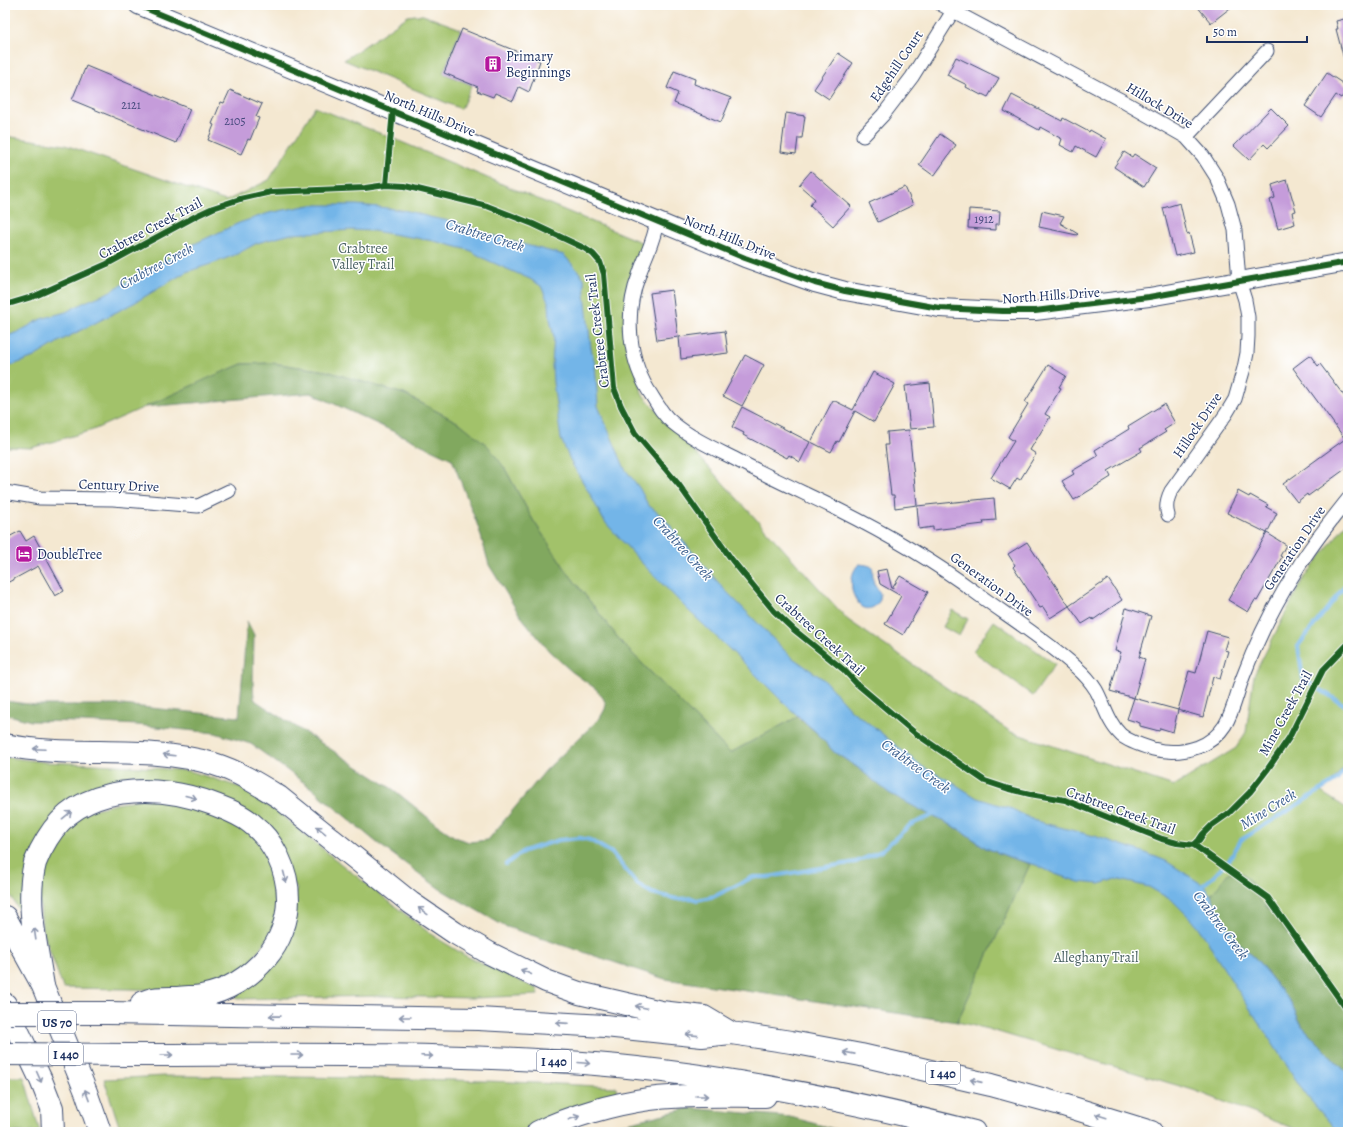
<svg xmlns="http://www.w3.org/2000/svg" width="1353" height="1137" font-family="Alegreya,serif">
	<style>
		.green { fill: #a2c26b; stroke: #5e7864 }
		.forest { fill: #81a85f; stroke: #4e6c5e }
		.water { fill: #73b5e8; stroke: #4772a3 }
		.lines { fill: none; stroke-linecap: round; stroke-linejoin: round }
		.stream { stroke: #73b5e8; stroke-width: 4 }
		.building { fill: #c59cda }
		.street-casing { stroke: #3c4b6f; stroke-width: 15 }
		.secondary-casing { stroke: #3c4b6f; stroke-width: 20 }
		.highway-casing { stroke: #3c4b6f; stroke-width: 24 }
		.street { stroke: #fff; stroke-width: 13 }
		.secondary { stroke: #fff; stroke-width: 18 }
		.highway { stroke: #fff; stroke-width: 22 }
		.highway-bridge-casing { stroke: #3c4b6f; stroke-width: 24; stroke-linecap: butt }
		.highway-bridge { stroke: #fff; stroke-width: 22 }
		.cycleway-casing { stroke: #fff; stroke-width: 8 }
		.cycleway { stroke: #1b5e20; stroke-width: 6 }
		.oneway { stroke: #8d97ae }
		.labels { text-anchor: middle; stroke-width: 3; stroke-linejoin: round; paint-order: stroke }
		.number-label { font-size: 12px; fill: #464a7d }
		.shield { fill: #fff; stroke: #5f6d8e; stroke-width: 1 }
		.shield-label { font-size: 13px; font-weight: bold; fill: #1b2f5e }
		.poi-label { font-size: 14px; fill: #1b2f5e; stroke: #fff; text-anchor: start }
		.street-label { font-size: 14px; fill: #1b2f5e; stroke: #fff }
		.park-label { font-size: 14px; fill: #4a6263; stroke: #fff }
		.water-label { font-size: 15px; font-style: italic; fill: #3a5e8e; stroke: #fff }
	</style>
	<rect width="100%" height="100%" fill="#fff"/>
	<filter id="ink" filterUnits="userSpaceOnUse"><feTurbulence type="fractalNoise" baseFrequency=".025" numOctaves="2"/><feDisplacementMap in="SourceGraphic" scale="8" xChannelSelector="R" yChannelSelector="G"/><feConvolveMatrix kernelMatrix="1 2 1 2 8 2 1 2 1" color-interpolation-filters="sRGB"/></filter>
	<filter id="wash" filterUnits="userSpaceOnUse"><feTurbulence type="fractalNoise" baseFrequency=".012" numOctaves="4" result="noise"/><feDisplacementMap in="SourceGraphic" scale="16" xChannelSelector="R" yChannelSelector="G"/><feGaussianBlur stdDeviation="0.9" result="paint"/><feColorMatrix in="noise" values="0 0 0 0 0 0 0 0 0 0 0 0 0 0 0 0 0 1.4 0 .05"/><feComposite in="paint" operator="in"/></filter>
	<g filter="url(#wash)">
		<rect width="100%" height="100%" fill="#f4e8d1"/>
		<path class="green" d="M415 15H423L461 29 443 73 472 85 461 109 344 60 408 16Z
			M315 107 399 141 643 243 634 302 633 341 642 394 848 620 1011 732 1174 786 1236 748 1246 732 1254 675 1302 581 1348 521V760L1336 777 1321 792 1348 809V1132H1303L1193 1090 988 1029 957 1022 1043 836 990 822 816 707 730 753 622 643 568 573 533 520 504 467 461 424 404 394 326 371 272 363 242 364 93 430 31 448 5 447V136L65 145 226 201 269 180Z
			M952 610 968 619 959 636 943 627Z
			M994 621 1055 664 1033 696 973 651Z
			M5 757 44 762 117 765 190 771 239 787 280 814 341 864 432 935 466 956 538 989V995L474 998 379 996 237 999 236 995 297 889 223 798 80 795 24 906 20 912 5 886Z
			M147 797 221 814 259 840 274 867 280 900 275 928 249 964 216 985 187 990 63 988 42 929 38 881 48 851 82 812Z
			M165 1076C316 1077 466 1078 616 1087L618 1096 559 1114 522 1132H121L104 1079Z
			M5 1077H24L40 1132H5Z"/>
		<path class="forest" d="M272 363 326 371 404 394 461 424 487 445 504 467 533 520 568 573 622 643 730 753 797 717 816 732 834 752 930 815 959 829 986 848 1030 864 957 1022 665 979 504 926 440 889 376 842 310 787 251 744 215 733 137 725 82 722 31 721 5 714V701L35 705H122L239 717 247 621 254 635 253 684 254 698 256 701 394 790 436 824 455 837 469 842 488 840 546 770 600 718 605 709 606 704 603 698 596 689 571 671 549 651 519 614 489 565 479 529 452 459 311 393 145 407 213 376 242 364Z
			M1234 870 1245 875 1255 888 1260 901 1270 910 1348 1012V1074L1302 1026 1291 1003 1257 960 1237 941 1221 917 1211 895 1228 873Z
			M689 1108 791 1117 845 1132H590Z"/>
		<path class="water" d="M310 205H357L379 207 408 211 429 217 454 222 503 239 564 255 584 278 585 295 591 348 595 364 598 406 625 469 640 489 648 505 662 516 723 588 790 656 823 679 851 710 879 731 900 749 923 767 950 781 977 798 1012 809 1036 821 1094 836 1143 852 1166 861 1203 885 1211 895 1221 917 1237 941 1257 960 1291 1003 1302 1026 1348 1074V1132H1338L1306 1095 1217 958 1207 940 1194 922 1173 901 1149 887 1116 879 1099 884 1079 882 1055 874 1036 865 1014 859 986 848 959 829 930 815 889 793 857 767 834 752 816 732 787 706 741 660 688 610 639 560 604 521 590 494 571 462 561 439 553 382 552 365 554 337 550 319 549 304 541 286 530 279 487 260 469 250 434 241 374 231 351 230 291 234 257 243 237 254 217 262 186 272 134 303 60 341 34 357 5 368V337L20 331 41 319 66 312 85 302 105 294 149 270 190 246 239 223 269 213Z
			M859 564C879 566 870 568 874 582 875 587 882 592 880 599 880 601 877 604 875 606 863 615 854 599 852 590 851 579 852 571 859 564Z"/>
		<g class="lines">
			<path class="stream" d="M1348 582 1298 646 1303 679 1348 707
				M506 864 524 851 559 840 580 838 590 840 612 853 637 884 652 893 677 899 692 898 697 900 715 896 753 877H768L856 862 881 851 910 825 935 814
				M1199 888 1213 877 1230 859 1241 840 1337 780 1348 764"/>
		</g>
		<g id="blocks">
			<path class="building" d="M1196 5H1234L1211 23Z
				M1348 18V62L1345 63 1336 29H1338L1336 21Z
				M462 29 540 61 529 92 519 87 513 101 495 93 493 97 477 91 478 87 444 73Z
				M838 53 853 63 829 99 814 89Z
				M956 57 999 78 988 97 982 94 981 95 966 87 967 85 947 75Z
				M86 66 190 109 176 143 72 100Z
				M674 71 695 79 694 84 731 98 721 122 674 103 678 93 667 88Z
				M1327 73 1348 87V89L1341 98 1336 95 1321 117 1305 106Z
				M230 90 262 104 256 117 259 118 250 140 248 139 241 154 208 140 214 125 212 124 221 102 224 103Z
				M1012 95 1062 121 1063 118 1089 132 1090 130 1106 139 1096 157 1076 146 1073 152 1060 145 1062 139 1040 127 1039 130 1004 111Z
				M1271 108 1289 126 1268 148 1264 144 1249 160 1234 146Z
				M786 113 805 116 802 138H798L796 154 781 152Z
				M940 134 956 145 934 176 919 165Z
				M1124 152 1132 157 1134 154 1156 168 1144 187 1114 167Z
				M811 171 851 206 833 226 810 205 815 199 799 185Z
				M1287 180 1296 211 1292 212 1295 224 1278 229 1270 200 1275 198 1272 185Z
				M905 187 913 205 878 222 869 203Z
				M1180 203 1187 234 1189 233 1194 252 1175 256 1163 208Z
				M969 209 1000 211 999 224H996V230L968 228Z
				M1042 211 1064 216 1060 223 1078 234 1077 235 1039 227Z
				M672 290 678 337 657 340 650 293Z
				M725 331 728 353 681 359 679 337Z
				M745 355 764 365 742 406 723 396Z
				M1310 355 1318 366 1320 364 1348 401V467L1308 496 1307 494 1297 502 1283 484 1345 439 1293 368Z
				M1048 365 1066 376 1059 387 1061 388 1045 414 1050 417 1030 450 1036 454 1020 480 1017 478 1010 489 991 478 1014 441 1008 437 1028 404 1025 402Z
				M873 372 895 384 874 422 855 411 839 442 837 441 831 452 811 442 833 400 853 410Z
				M930 383 934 427 910 429 905 386Z
				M1164 404 1175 423 1164 430 1166 432 1140 448 1142 451 1108 471 1111 477 1074 500 1062 481 1074 474 1072 471 1098 456 1095 450 1129 429 1128 426Z
				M742 407 810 442 800 462 789 455 787 458 743 435 744 433 732 427Z
				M909 430 917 505 895 508 894 495H891L885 445H888L887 432Z
				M1238 491 1249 497 1250 495 1268 505 1266 507 1277 513 1267 533 1227 513Z
				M994 498 996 520 983 521 984 524 933 530V527L919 529 917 506Z
				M20 531 26 541 34 536 64 591 55 596 38 566 5 584V539Z
				M1267 533 1286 545 1280 556 1282 557 1257 601 1255 600 1248 612 1228 600Z
				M1027 542 1069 606 1050 618 1043 607 1040 608 1013 567 1015 565 1008 554Z
				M887 569 892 589 900 576 928 592 903 635 885 624 901 596 880 584 877 571Z
				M1108 579 1122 600 1093 620 1092 618 1082 624 1069 606Z
				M1126 608 1151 616 1139 657 1145 659 1134 698 1110 691 1121 652 1115 651Z
				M1207 631 1228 637 1224 650 1228 651 1220 679 1213 677 1203 717 1178 710 1189 671 1196 673Z
				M1134 698 1178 710 1173 732 1160 728 1159 731 1140 726V723L1127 719Z"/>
		</g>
	</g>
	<g filter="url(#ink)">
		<use href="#blocks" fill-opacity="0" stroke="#3c4b6f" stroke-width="1"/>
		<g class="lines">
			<defs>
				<path id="street" d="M942 5 1119 99 1186 137 1203 156 1217 178 1228 204 1235 230 1239 281 1245 300 1248 317V336L1247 353 1244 368 1235 399 1226 414 1171 491C1167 499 1165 506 1168 515
					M863 136 883 115 912 77 953 11
					M1186 137 1267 51
					M657 220C655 240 645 256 639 275 624 314 628 361 652 396 658 406 664 416 673 423 691 438 713 448 733 458 767 476 802 492 837 509 885 533 932 560 975 592 1009 617 1046 640 1077 668 1084 674 1091 682 1096 690 1104 704 1108 723 1121 735 1129 742 1143 746 1153 749 1168 753 1184 752 1198 747 1231 734 1232 706 1243 677 1257 640 1275 603 1297 569 1312 544 1330 522 1348 499
					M5 492 40 498 113 499 198 506 229 491"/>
				<path id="secondary" d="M138 5 745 258 815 283 845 291 939 308 1003 311H1035L1149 297 1348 262"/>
				<path id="highway" d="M5 745C73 759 146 744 214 764 237 771 258 784 279 797L411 903 455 933 489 953 546 981 579 993 661 1012 704 1017 731 1033
					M5 917 43 986 86 1092 100 1132
					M43 986C37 947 25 902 35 863 38 855 42 847 47 839 80 783 157 783 213 804 226 809 240 814 251 823 274 841 288 870 288 899 288 920 280 942 266 958 250 977 226 992 201 996 194 997 186 997 178 998 166 998 152 997 142 1003
					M5 1004 41 1080 52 1108 53 1132
					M108 1013 478 1019 605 1026 702 1036 731 1033 791 1042 861 1055 991 1085 1060 1104 1151 1132
					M128 1055C275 1055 422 1052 569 1062 706 1071 841 1098 974 1132
					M538 1132C571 1116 613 1104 649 1099 688 1094 727 1096 765 1096"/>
			</defs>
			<use href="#street" class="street-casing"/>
			<use href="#secondary" class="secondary-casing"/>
			<use href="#highway" class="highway-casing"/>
			<use href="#street" class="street"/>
			<use href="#secondary" class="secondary"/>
			<use href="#highway" class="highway"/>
			<defs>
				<path id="highway-bridge" d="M5 1013H108
					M5 1054 128 1055"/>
			</defs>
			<use href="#highway-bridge" class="highway-bridge-casing"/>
			<use href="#highway-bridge" class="highway-bridge"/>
			<defs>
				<path id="cycleway" d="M138 5 745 258 815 283 845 291 939 308 1003 311H1035L1149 297 1348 262
					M386 185 393 111
					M5 305 35 296 107 264 198 215 213 208 240 199 271 192 365 188 386 185 405 186 487 206 533 224 584 248 593 254 600 262 604 274 614 388 621 406 635 433 679 485 732 560 774 611 793 629 844 670 857 684 915 733 985 781 1009 789 1030 794 1065 800 1162 839 1177 843 1194 845 1268 898 1348 1011
					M1194 845 1199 840 1203 834 1212 825 1229 813 1250 792 1267 770 1289 738 1323 670 1348 644"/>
			</defs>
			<use href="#cycleway" class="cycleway-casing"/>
			<use href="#cycleway" class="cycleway"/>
		</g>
		<defs><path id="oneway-shaft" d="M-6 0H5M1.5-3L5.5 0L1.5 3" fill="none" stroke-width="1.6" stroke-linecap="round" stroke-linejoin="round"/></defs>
		<g class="oneway">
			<use href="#oneway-shaft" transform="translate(39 749) rotate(-177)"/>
			<use href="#oneway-shaft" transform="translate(169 755) rotate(-173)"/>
			<use href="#oneway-shaft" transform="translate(191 797) rotate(15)"/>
			<use href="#oneway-shaft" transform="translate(67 815) rotate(-39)"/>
			<use href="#oneway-shaft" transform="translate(321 830) rotate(-141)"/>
			<use href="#oneway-shaft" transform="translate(285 877) rotate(75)"/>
			<use href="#oneway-shaft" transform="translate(423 911) rotate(-144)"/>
			<use href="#oneway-shaft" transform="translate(35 934) rotate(-98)"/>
			<use href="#oneway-shaft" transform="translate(526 972) rotate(-156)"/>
			<use href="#oneway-shaft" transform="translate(641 1007) rotate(-168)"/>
			<use href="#oneway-shaft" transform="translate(275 1016) rotate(-179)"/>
			<use href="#oneway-shaft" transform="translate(405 1017) rotate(-180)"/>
			<use href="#oneway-shaft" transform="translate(562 1023) rotate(-176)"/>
			<use href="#oneway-shaft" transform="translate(692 1035) rotate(-174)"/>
			<use href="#oneway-shaft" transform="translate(849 1053) rotate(-169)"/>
			<use href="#oneway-shaft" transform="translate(167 1055)"/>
			<use href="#oneway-shaft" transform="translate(297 1055)"/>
			<use href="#oneway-shaft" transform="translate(427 1056) rotate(2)"/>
			<use href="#oneway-shaft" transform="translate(584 1063) rotate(5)"/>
			<use href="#oneway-shaft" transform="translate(39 1077) rotate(66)"/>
			<use href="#oneway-shaft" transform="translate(976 1081) rotate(-167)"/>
			<use href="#oneway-shaft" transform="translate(87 1095) rotate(-111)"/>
			<use href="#oneway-shaft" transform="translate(702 1096)"/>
			<use href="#oneway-shaft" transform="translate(1101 1116) rotate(-163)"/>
			<use href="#oneway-shaft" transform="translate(574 1118) rotate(-18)"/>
		</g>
	</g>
	<defs>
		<symbol id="building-square" viewBox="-11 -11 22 22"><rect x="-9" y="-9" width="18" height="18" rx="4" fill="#b5179e" stroke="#fff"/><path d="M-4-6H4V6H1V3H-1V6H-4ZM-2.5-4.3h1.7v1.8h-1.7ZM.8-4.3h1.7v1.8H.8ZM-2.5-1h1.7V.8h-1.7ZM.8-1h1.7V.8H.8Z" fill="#fff"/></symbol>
		<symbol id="hotel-square" viewBox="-11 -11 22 22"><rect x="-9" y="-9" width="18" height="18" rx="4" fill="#b5179e" stroke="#fff"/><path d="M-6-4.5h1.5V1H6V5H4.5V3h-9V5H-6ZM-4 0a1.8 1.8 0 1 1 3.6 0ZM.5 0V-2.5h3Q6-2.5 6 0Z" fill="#fff"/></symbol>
	</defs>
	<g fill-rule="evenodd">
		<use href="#building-square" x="483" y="54" width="20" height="20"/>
		<use href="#hotel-square" x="14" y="544" width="20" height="20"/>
	</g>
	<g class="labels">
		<g class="number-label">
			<text x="131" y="109">2121</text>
			<text x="235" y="125">2105</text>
			<text x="984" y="223">1912</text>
		</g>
		<g class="shield">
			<rect x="38" y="1011" width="38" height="22" rx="3"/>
			<rect x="49" y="1043" width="34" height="22" rx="3"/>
			<rect x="537" y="1050" width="34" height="22" rx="3"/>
			<rect x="926" y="1062" width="34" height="22" rx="3"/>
		</g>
		<g class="shield-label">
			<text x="57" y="1027">US 70</text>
			<text x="66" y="1059">I 440</text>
			<text x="554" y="1066">I 440</text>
			<text x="943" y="1078">I 440</text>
		</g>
		<g class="poi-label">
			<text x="506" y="61">Primary<tspan x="506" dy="16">Beginnings</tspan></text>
			<text x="37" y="559">DoubleTree</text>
		</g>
		<g class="street-label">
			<text transform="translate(896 66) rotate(-56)" y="5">Edgehill Court</text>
			<text transform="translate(1160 105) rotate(31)" y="5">Hillock Drive</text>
			<text transform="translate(430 113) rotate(23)" y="5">North Hills Drive</text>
			<text transform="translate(150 228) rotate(-28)" y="5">Crabtree Creek Trail</text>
			<text transform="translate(730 237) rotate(22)" y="5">North Hills Drive</text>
			<text transform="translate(1051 295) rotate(-4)" y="5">North Hills Drive</text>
			<text transform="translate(597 331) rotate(-97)" y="5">Crabtree Creek Trail</text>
			<text transform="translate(1197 425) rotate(-56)" y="5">Hillock Drive</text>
			<text transform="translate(119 485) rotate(2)" y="5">Century Drive</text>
			<text transform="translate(1294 548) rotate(-56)" y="5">Generation Drive</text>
			<text transform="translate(992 584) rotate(36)" y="5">Generation Drive</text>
			<text transform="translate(820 634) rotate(42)" y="5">Crabtree Creek Trail</text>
			<text transform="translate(1285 713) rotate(-61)" y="5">Mine Creek Trail</text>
			<text transform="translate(1121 810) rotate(20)" y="5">Crabtree Creek Trail</text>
		</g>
		<g class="park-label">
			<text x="363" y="253">Crabtree<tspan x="363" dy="16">Valley Trail</tspan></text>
			<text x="1096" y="962">Alleghany Trail</text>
		</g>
		<g class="water-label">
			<text transform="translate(485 235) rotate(17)" y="5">Crabtree Creek</text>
			<text transform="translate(156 266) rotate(-28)" y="5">Crabtree Creek</text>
			<text transform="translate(683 548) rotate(48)" y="5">Crabtree Creek</text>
			<text transform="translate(916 766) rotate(36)" y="5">Crabtree Creek</text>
			<text transform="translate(1268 809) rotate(-32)" y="5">Mine Creek</text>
			<text transform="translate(1221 925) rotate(53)" y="5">Crabtree Creek</text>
		</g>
	</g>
	<rect width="1353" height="1137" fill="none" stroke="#fff" stroke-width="20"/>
	<path d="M1207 36v6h100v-6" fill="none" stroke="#1b2f5e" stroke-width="2"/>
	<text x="1213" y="36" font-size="12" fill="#1b2f5e" stroke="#ffffff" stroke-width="3" paint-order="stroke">50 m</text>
</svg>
